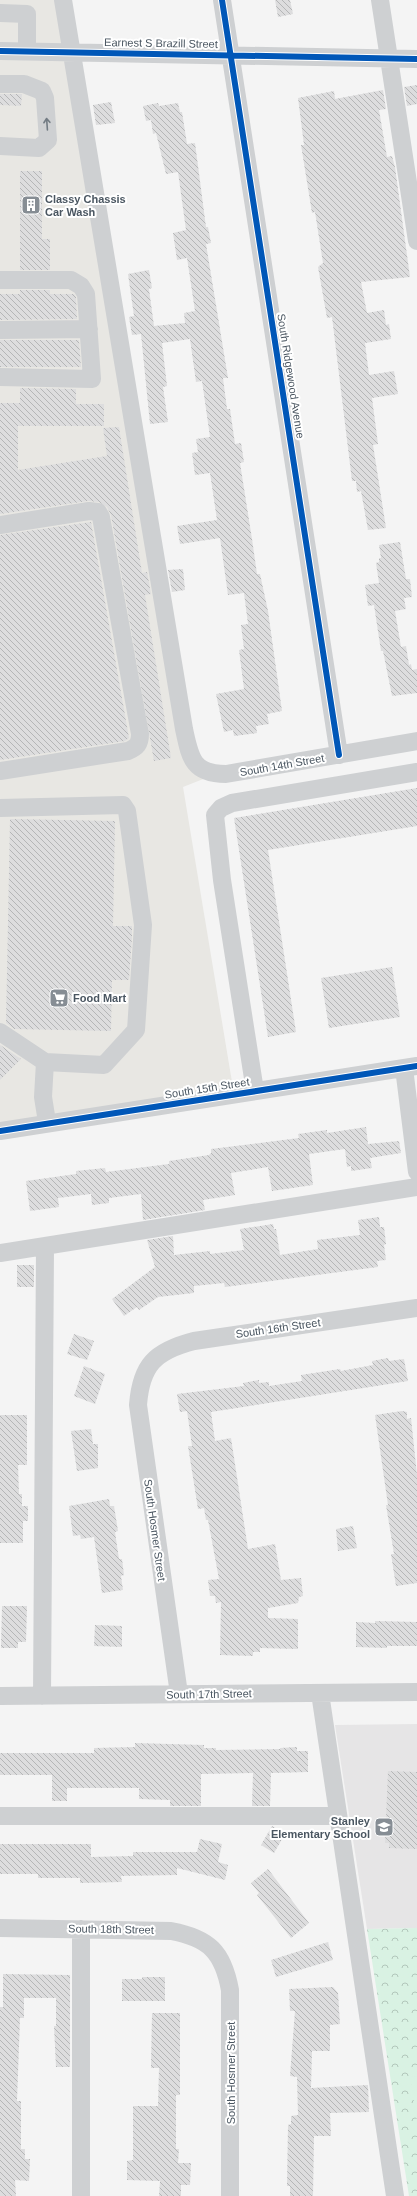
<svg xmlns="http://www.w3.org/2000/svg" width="417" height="2196" font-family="Helvetica,sans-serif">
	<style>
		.commercial { fill: #e8e7e3 }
		.education { fill: #e6e5e6 }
		.park { fill: url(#park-crowns) }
		.pitch { fill: #d9f2e3 }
		.building { fill: url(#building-back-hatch) }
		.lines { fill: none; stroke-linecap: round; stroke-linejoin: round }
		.minor { stroke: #ced0d2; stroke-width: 18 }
		.cycleway-casing { stroke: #fff; stroke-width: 8 }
		.cycleway { stroke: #0057b8; stroke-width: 6 }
		.oneway { stroke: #727b83 }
		.labels { text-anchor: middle; stroke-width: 4; stroke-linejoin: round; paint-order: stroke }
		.street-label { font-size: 11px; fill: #4a5661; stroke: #fff }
		.poi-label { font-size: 11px; font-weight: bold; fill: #4a5661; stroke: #fff; text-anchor: start }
	</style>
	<defs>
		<pattern id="park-crowns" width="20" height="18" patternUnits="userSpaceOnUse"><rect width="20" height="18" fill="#d9f2e3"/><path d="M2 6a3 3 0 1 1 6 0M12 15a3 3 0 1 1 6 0" fill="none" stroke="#b2c7bb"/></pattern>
		<pattern id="building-back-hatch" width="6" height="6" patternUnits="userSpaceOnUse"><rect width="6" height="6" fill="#ddddde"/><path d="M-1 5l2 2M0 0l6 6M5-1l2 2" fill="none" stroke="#b5b6b7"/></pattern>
	</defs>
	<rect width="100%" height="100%" fill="#f4f4f4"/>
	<path class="commercial" d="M0 0H65L188 747 216 774 183 787 234 1094 0 1131Z"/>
	<path class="education" d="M417 1724V1928L367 1929 335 1725Z"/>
	<path class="park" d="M417 1928V2196H409L367 1929Z"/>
	<path class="pitch" d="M417 2076V2121L410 2077Z"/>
	<path class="building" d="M275 0H290L293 14 278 17Z
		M417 85V104L407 106 404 87Z
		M383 90 386 109 379 110 387 157 392 156 395 167 410 277 361 282 367 313 384 310 386 325 389 324 391 339 365 343 369 375 394 371 398 394 372 398 378 444 373 445 386 528 368 530 361 491 357 492 356 481H352L332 317 327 318 318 267 323 263 315 212 312 213 301 145H304L298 98 334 91 335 99Z
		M0 94H22L21 106 0 105Z
		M111 102 115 123 96 125 93 105Z
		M158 103 159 106 178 103 180 112H182L187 144 195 143 206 227H208L211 243 206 244 228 378H223L227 409H230L235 444 241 443 244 462 240 463 252 539 257 574H260L268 611 282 711 267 714 269 724 256 726 257 733 234 736 233 730 224 732 216 694 244 689 239 650 244 649 241 625 248 624 244 593 228 595 220 538 180 544 177 526 217 520 210 473 195 475 192 453 198 452 196 439 210 437 202 381 196 382 190 339 162 343 167 386 163 387 168 422 150 424 141 334 132 335 129 317 134 316 128 274 149 270 152 288 149 289 154 326 185 323 184 313 195 311 187 258 177 260 173 233 186 230 178 172 166 174 156 133 153 134 151 120 146 121 143 106Z
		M20 171H42V239H50V270H20Z
		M20 290H50V294H74L76 297 77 319 0 320V294H20Z
		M0 340H79L81 367H0Z
		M20 388 76 389V404H104V426H18V470L107 456 103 428 119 427 142 573 147 572 151 594 145 595 171 758 154 761 111 515 107 507 99 502 88 501 0 514V403H20Z
		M91 522 129 738 125 741 0 760V535Z
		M400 542 406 579H410L412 597 404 598 406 609 395 611 401 647 406 646 409 665 411 664 412 670 417 669V693L392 696 383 651H381L374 605 368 606 365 585 379 583 376 563 379 562V558H381L379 545Z
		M183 569 185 590 172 592 168 570Z
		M417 788V826L268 850 296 1032 268 1037 234 818Z
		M10 819 115 821 113 926H132V938L129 980H112L111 1031 14 1029 6 1023Z
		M392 967 400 1017 329 1028 321 978Z
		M0 1045 21 1059 0 1080Z
		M366 1127 368 1144 399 1141 401 1153 370 1158 372 1168 351 1171V1166L347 1167 345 1149 309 1154 313 1185 272 1191 268 1167 231 1173 235 1195 203 1200 205 1210 143 1220 141 1194 109 1198V1203L92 1205 91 1194 58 1198 59 1207 30 1211 26 1181 76 1174V1171L105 1168 106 1172 169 1164V1161L209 1155 211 1153V1149L299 1138 298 1134 327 1130V1133Z
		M379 1217 380 1227H384L386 1244 384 1245 386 1260 377 1261 378 1267 225 1287 224 1283 194 1286V1293L158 1297 139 1310 137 1307 124 1316 112 1299 155 1267 147 1240 173 1236 174 1255 210 1251V1254L244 1250 240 1229 273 1224 274 1229H276L280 1255 318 1249 317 1240 360 1235 358 1220Z
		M17 1265H34V1287H17Z
		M74 1334 94 1341 87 1360 67 1354Z
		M388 1358 389 1361 404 1359 408 1381 211 1412 215 1441 231 1438 248 1549 275 1544 281 1580 301 1578 303 1596 299 1597 298 1603 268 1608V1618L298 1619V1649L260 1648V1652H253V1656L220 1655 221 1602 216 1603 215 1596H210L208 1580 219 1579 208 1520H206L204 1508 198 1509 188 1446H192L187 1411 180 1412 177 1394 244 1386 243 1383 259 1380V1383L269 1382V1386L302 1381 301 1375 340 1369 341 1371 373 1365 372 1361Z
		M84 1366 105 1374 95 1404 74 1396Z
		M402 1411 407 1412V1419L411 1418 417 1475V1583L396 1586 391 1554H394L386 1505H388L375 1415Z
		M0 1415H27V1465H18L19 1494H22V1506H28V1521H23V1543H0Z
		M91 1429 93 1444H98V1468L77 1471 71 1431Z
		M109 1499 110 1506H114L118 1531 115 1532 119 1559H122L124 1575 121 1576 123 1590 102 1593 94 1537 81 1539 80 1535 73 1536 69 1506Z
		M353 1526 357 1548 338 1551 336 1529Z
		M2 1606H27L26 1642H18V1648H1Z
		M375 1621 417 1622V1646H387V1648L356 1647V1622L375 1623Z
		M95 1625 122 1626V1647L94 1646Z
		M135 1743 204 1745V1748H216V1750L280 1749V1748L297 1747V1751H308V1772L271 1773 270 1806H252L253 1773 201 1774V1806H170V1800L139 1799V1788H67V1801H52V1775H0V1753H94V1748L135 1747Z
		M388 1771 417 1772V1849L389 1848V1843H385Z
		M272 1826 285 1834 274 1853 261 1845Z
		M200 1839 222 1844 218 1862 228 1865 225 1880 177 1868V1875L121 1876 122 1882 80 1883V1878H38V1874H0V1844H91V1857L133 1856V1852H197Z
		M268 1869 309 1923 291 1938 257 1895 259 1893 251 1883Z
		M328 1942 333 1960 276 1977 271 1960Z
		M3 1974 70 1975V2067H56L54 2026H56V1998H24V2018H20L17 2101H21V2149H25V2159H30L29 2181 15 2180 16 2196H0V2007H3Z
		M142 1977H165V2001H122V1979H142Z
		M333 1987 338 1993 340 2024 330 2025V2051H312L311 2088 368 2085 369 2112 330 2113 331 2136H314L313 2196H290V2186H287L288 2125 291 2124V2116L298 2115 297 2077 290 2076 295 2011H290L289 1989Z
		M152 2013H180V2095H176V2149H179L178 2163H191L190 2185H181V2196H159L160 2181 127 2180V2161L133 2160V2106H158L159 2068H151Z"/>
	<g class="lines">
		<path class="minor" d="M63 0 184 729C190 757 192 774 226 774L417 741
			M222 0 339 755
			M380 0 417 241
			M0 13 27 14V51
			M0 51 417 59
			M0 84H24L42 91 45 98 48 140 39 148 0 146
			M0 280H71L81 286 86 294 92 379 0 377
			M0 330 89 329
			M0 525 89 511 98 512 101 517 140 734C140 744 137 747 128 751L0 771
			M0 808 123 805 127 811 143 925 136 1030 104 1065 45 1062 0 1032
			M45 1062 43 1097 47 1122
			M404 1068 417 1172
			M255 1091 222 880 215 815 221 808 232 803 417 772
			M0 1131 417 1066
			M0 1253 417 1187
			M320 1693 395 2196
			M179 1694 138 1405C141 1365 155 1351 194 1341L417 1308
			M0 1696 417 1692
			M42 1696 45 1247
			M0 1816H337
			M0 1928 171 1931C209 1938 223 1952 230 1990V2196
			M81 2196V1929"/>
		<defs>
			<path id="cycleway" d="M222 0 339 755
				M0 51 417 59
				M0 1131 417 1066"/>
		</defs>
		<use href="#cycleway" class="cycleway-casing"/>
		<use href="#cycleway" class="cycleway"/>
	</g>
	<defs><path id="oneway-shaft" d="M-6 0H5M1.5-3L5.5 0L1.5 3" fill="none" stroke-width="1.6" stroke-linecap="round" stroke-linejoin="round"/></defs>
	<use class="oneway" href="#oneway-shaft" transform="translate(47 124) rotate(-94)"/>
	<defs>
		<symbol id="building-square" viewBox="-11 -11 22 22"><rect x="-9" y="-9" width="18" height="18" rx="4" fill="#868d94" stroke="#fff"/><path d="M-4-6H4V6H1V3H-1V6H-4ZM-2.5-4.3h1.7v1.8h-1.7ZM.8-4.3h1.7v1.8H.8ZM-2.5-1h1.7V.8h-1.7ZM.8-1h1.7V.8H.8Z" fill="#fff"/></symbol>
		<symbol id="supermarket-square" viewBox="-11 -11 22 22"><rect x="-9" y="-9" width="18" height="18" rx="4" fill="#868d94" stroke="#fff"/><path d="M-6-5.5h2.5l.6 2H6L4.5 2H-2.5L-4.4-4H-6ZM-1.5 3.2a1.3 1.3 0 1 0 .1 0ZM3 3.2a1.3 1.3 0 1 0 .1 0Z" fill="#fff"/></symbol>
		<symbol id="school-square" viewBox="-11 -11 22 22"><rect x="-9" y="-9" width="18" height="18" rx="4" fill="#868d94" stroke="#fff"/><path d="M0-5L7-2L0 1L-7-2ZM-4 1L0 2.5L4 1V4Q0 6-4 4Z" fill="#fff"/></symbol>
	</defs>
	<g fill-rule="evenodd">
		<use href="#building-square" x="20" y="194" width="22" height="22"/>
		<use href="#supermarket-square" x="48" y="987" width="22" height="22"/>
		<use href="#school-square" x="373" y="1816" width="22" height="22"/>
	</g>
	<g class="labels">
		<g class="street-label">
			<text transform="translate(161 43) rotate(1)" y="4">Earnest S Brazill Street</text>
			<text transform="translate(291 376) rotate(81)" y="4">South Ridgewood Avenue</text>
			<text transform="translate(282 765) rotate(-10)" y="4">South 14th Street</text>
			<text transform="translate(207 1088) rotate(-9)" y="4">South 15th Street</text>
			<text transform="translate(278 1328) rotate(-8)" y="4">South 16th Street</text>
			<text transform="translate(155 1530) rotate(82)" y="4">South Hosmer Street</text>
			<text transform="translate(209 1694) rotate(-1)" y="4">South 17th Street</text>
			<text transform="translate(111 1929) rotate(1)" y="4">South 18th Street</text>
			<text transform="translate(231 2073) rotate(-90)" y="4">South Hosmer Street</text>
		</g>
		<g class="poi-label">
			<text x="45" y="203">Classy Chassis<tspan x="45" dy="13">Car Wash</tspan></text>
			<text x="73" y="1002">Food Mart</text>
			<text x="370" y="1825" text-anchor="end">Stanley<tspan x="370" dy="13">Elementary School</tspan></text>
		</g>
	</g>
</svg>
